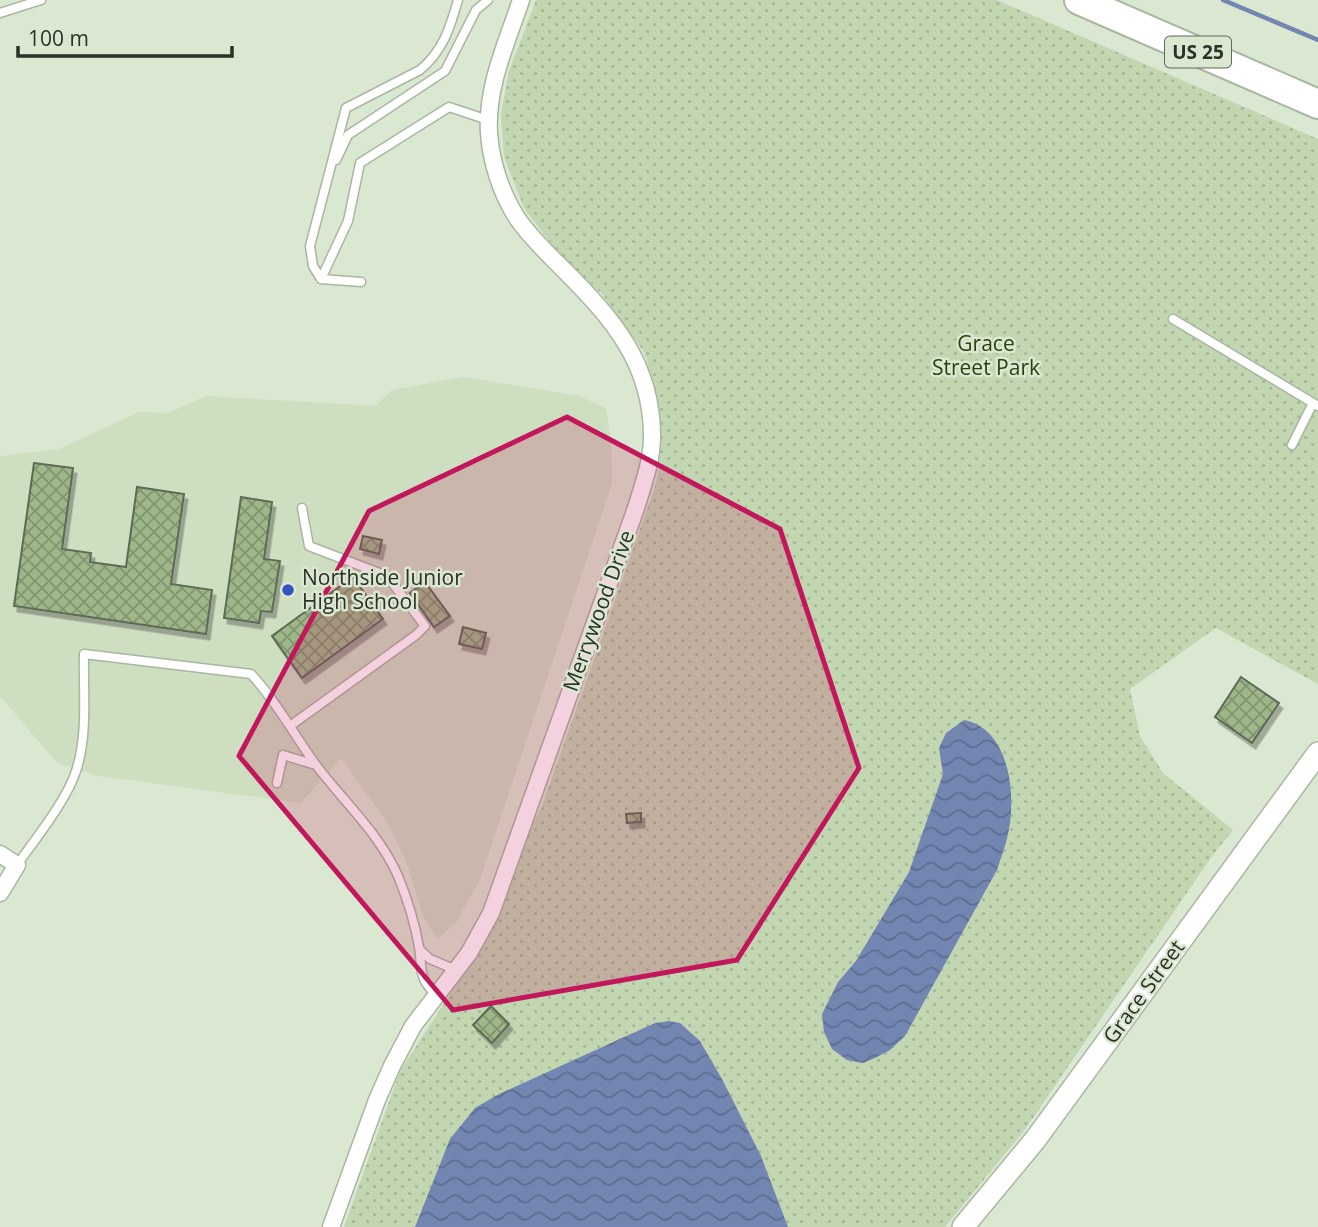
<svg xmlns="http://www.w3.org/2000/svg" width="1318" height="1227" font-family="'Open Sans',sans-serif">
	<style>
		.built { fill: #cedec1 }
		.green { fill: url(#green-dots) }
		.water { fill: url(#water-waves) }
		.lines { fill: none; stroke-linecap: round; stroke-linejoin: round }
		.stream { stroke: #7385b1; stroke-width: 4.5 }
		.building { fill: url(#building-cross-hatch); stroke: #5f6b56; stroke-width: 2; filter: url(#shadow) }
		.lane-casing { stroke: #a9b6a0; stroke-width: 11 }
		.street-casing { stroke: #a9b6a0; stroke-width: 19 }
		.secondary-casing { stroke: #a9b6a0; stroke-width: 24 }
		.highway-casing { stroke: #a9b6a0; stroke-width: 32 }
		.lane { stroke: #fff; stroke-width: 8 }
		.street { stroke: #fff; stroke-width: 16 }
		.secondary { stroke: #fff; stroke-width: 21 }
		.highway { stroke: #fff; stroke-width: 28 }
		.marked { fill: #c2185b; fill-opacity: 0.2; stroke: #c2185b; stroke-width: 5; stroke-linejoin: round }
		.poi-dot { fill: #3552c4; stroke: #dbe8d1; stroke-width: 2.5 }
		.labels { text-anchor: middle; stroke-width: 5; stroke-linejoin: round; paint-order: stroke }
		.shield { fill: #dbe8d1; stroke: #60675b; stroke-width: 2 }
		.shield-label { font-size: 19px; font-weight: bold; fill: #2b3028 }
		.park-label { font-size: 21px; fill: #2a410f; stroke: #dbe8d1 }
		.poi-label { font-size: 21px; fill: #2b3028; stroke: #dbe8d1; text-anchor: start }
		.street-label { font-size: 21px; fill: #2b3028; stroke: #dbe8d1 }
	</style>
	<defs>
		<pattern id="green-dots" width="8" height="8" patternUnits="userSpaceOnUse" patternTransform="scale(1.75)"><rect width="8" height="8" fill="#c1d6b1"/><path d="M2 2h.1M6 6h.1" fill="none" stroke="#a6b898" stroke-width="1.8" stroke-linecap="round"/></pattern>
		<pattern id="water-waves" width="16" height="10" patternUnits="userSpaceOnUse" patternTransform="scale(1.75)"><rect width="16" height="10" fill="#7385b1"/><path d="M0 5q4-4 8 0t8 0" fill="none" stroke="#5f6d90"/></pattern>
		<pattern id="building-cross-hatch" width="8" height="8" patternUnits="userSpaceOnUse" patternTransform="scale(1.75)"><rect width="8" height="8" fill="#9db788"/><path d="M0 0l8 8M0 8l8-8" fill="none" stroke="#80956f"/></pattern>
		<filter id="shadow"><feDropShadow dx="3.5" dy="5.5" stdDeviation="0" flood-color="#0004"/></filter>
	</defs>
	<rect width="100%" height="100%" fill="#dbe8d1"/>
	<path class="built" d="M463 377 579 396 606 408 611 441 612 483 480 879 456 923 437 939 423 916 407 864 389 825 341 758 301 803 98 776 57 763 0 696V456L59 449 139 412 168 413 206 396 375 406 392 390Z"/>
	<path class="green" d="M536 0H997L1318 139V684L1216 628 1130 689 1140 736 1163 773 1233 830 1210 859 1024 1131 945 1227H344L400 1071 486 939 525 839 542 806 655 487 659 468 660 421 656 392 644 352 602 294 558 253 524 208 504 157 501 114 509 71Z"/>
	<path class="water" d="M964 720C1007 728 1015 787 1010 823 1008 839 1002 855 997 870L905 1036 890 1050 875 1058 863 1063 847 1060 832 1049 824 1032 822 1014 838 982 856 961 909 872 943 774 939 748 946 733Z
		M669 1021 680 1023 700 1041 722 1079 761 1156 788 1227H415L450 1139 475 1108 499 1094 655 1023Z"/>
	<g class="lines">
		<path class="stream" d="M1223 0 1318 40"/>
	</g>
	<path class="building" d="M34 463 73 468 62 549 91 553 90 562 126 567 137 487 184 494 171 584 212 590 206 634 14 606Z
		M241 497 272 502 264 559 280 561 272 612 261 611 259 623 224 618Z
		M363 536 382 540 379 554 360 549Z
		M353 577 383 619 302 678 272 636Z
		M425 582 450 616 434 627 410 593Z
		M463 627 486 633 482 649 459 644Z
		M1241 677 1279 703 1252 743 1215 717Z
		M641 813V822L627 823 626 814Z
		M491 1006 509 1024 492 1043 473 1025Z"/>
	<g class="lines">
		<defs>
			<path id="lane" d="M0 13 41 0
				M336 160 348 135 445 71 476 10 488 0
				M321 279 348 221 360 163 449 107 488 120
				M361 282 321 279 313 266 310 246 346 108 420 70C443 51 450 28 458 0
				M1173 319 1318 406
				M1292 445 1313 403
				M290 726 416 635 425 626 387 576 309 546 302 508
				M277 783 283 755 316 765
				M17 865C36 838 68 799 77 768 88 731 83 691 84 654L251 674C277 702 294 735 316 765 344 802 379 833 398 876 407 898 415 924 419 947 423 970 417 976 436 995
				M420 950 430 959 456 970"/>
			<path id="street" d="M0 854 17 865 0 893
				M331 1227 377 1100 392 1066 413 1026 469 953 491 913 636 508C643 485 652 461 652 436 652 363 612 318 563 269 547 253 530 237 517 218 501 193 491 162 489 133 486 87 507 42 521 0"/>
			<path id="secondary" d="M963 1227 1035 1140 1318 753"/>
			<path id="highway" d="M1079 0 1318 104"/>
		</defs>
		<use href="#lane" class="lane-casing"/>
		<use href="#street" class="street-casing"/>
		<use href="#secondary" class="secondary-casing"/>
		<use href="#highway" class="highway-casing"/>
		<use href="#lane" class="lane"/>
		<use href="#street" class="street"/>
		<use href="#secondary" class="secondary"/>
		<use href="#highway" class="highway"/>
	</g>
	<path class="marked" d="M567 417 780 529 859 768 737 960 453 1010 239 756 369 511Z"/>
	<circle class="poi-dot" cx="288" cy="590" r="7"/>
	<g class="labels">
		<rect class="shield" x="1165" y="36.5" width="66" height="31" rx="5"/>
		<g class="shield-label">
			<text x="1198" y="59">US 25</text>
		</g>
		<g class="park-label">
			<text x="986" y="351">Grace<tspan x="986" dy="24">Street Park</tspan></text>
		</g>
		<g class="poi-label">
			<text x="302" y="585">Northside Junior<tspan x="302" dy="24">High School</tspan></text>
		</g>
		<g class="street-label">
			<text transform="translate(599 611) rotate(-70)" y="7">Merrywood Drive</text>
			<text transform="translate(1144 992) rotate(-54)" y="7">Grace Street</text>
		</g>
	</g>
	<path d="M18 46v10h214v-10" fill="none" stroke="#2b3028" stroke-width="3.5"/>
	<text x="28" y="46" font-size="21" fill="#2b3028" stroke="#dbe8d1" stroke-width="5" paint-order="stroke">100 m</text>
</svg>
